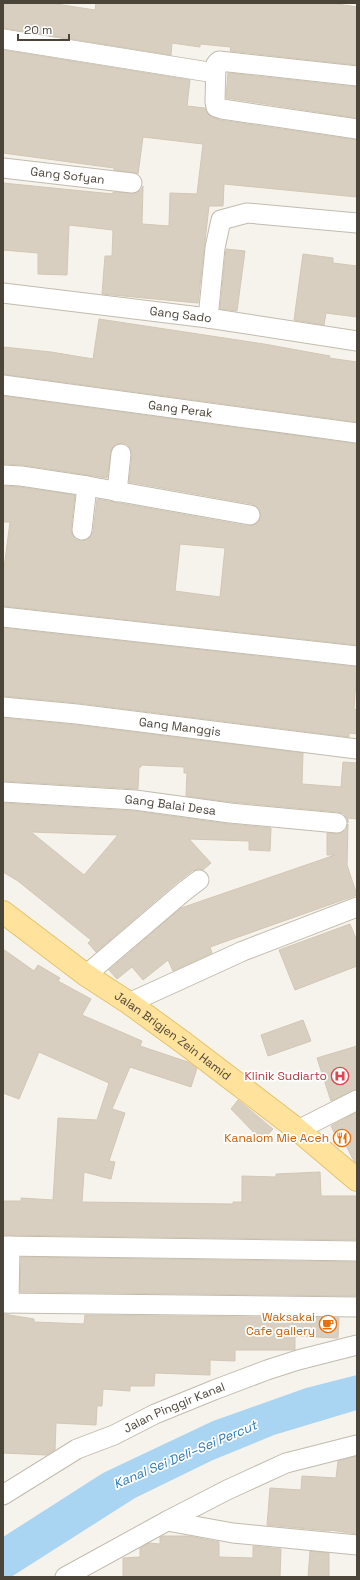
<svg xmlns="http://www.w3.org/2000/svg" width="360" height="1580" font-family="'Space Grotesk',sans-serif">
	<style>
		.water { fill: #a9d4f2 }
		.building { fill: #d8cfc1; stroke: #d3c7b4; fill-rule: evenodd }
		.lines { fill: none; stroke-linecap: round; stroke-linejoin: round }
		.minor-casing { stroke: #c2bbae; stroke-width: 21 }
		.primary-casing { stroke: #e6c16a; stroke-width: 24 }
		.minor { stroke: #fff; stroke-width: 19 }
		.primary { stroke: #ffe39c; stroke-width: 22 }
		.labels { text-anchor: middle; stroke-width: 3.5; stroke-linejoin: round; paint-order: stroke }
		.street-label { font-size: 12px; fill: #4b4439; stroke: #fff }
		.health-label { font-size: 12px; fill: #be3a42; stroke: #fff; text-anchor: end }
		.food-label { font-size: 12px; fill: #c56008; stroke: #fff; text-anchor: end }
		.water-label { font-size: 13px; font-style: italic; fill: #2e7ab2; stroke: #fff }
	</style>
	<rect width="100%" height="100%" fill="#f6f3ec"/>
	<path class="water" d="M357 1375V1410L274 1435 213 1460 135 1498 11 1577H3V1537L103 1473 213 1421 306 1388Z"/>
	<path class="building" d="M3 3H50L95 10 96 3H331L357 7V65L230 51 231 47 200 44V47L172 43 171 55 3 28Z
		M3 50 190 80 187 106 205 108 208 114 213 117 220 120 357 140V197L224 184 223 206H209L198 303 102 294 105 256H112L113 230 69 225 67 275 38 274V253L3 250V183L113 194V192L136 193 141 190 143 186 142 224 169 226 170 193 197 194 203 144 143 137 138 174 114 170V168L3 153Z
		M228 73 357 87V118L226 98Z
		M226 249 245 251 237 311 220 309Z
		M303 254 333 258V263L357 266V317L326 313 324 325 294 320Z
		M99 319 264 344 330 356 329 358 357 362V422L3 374V347L51 352 93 359Z
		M3 396 357 444V645L3 606V576L10 522H3V486L20 487 75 495 71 529 72 534 75 539 80 541 87 540 91 536 93 532 97 499 248 526 253 525 258 522 261 517 260 512 257 507 252 504 129 482 132 455 131 450 128 445 123 443 116 444 112 448 107 478 23 465 3 464ZM180 544 225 548 220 597 175 591Z
		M3 628 357 667 354 709 357 710V734L349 733V737L78 703 3 696Z
		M3 718 76 725 303 753 302 784 341 787 343 762 357 763V819L348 818V823L347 818 344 814 338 812 231 802 186 796 187 773H184V767L141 765V767H139L138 789 3 781Z
		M3 803 134 811 229 824 271 828 270 851 249 850V841L189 839 211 863 203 870 198 869 192 871 175 884 96 952 88 943 91 940 18 881 3 872ZM31 832 118 835 84 875Z
		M348 824 347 865 357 895 210 947 212 953 173 971 168 960 143 980 132 967 117 979 109 970 181 908 335 855H327V833H341L346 830Z
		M350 924 357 941V966L295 990 279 950Z
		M3 949 34 971 38 965 60 978 58 981 91 999 82 1015 142 1041 140 1046 188 1062 197 1068 191 1087 130 1067 112 1109 125 1113 109 1161 115 1162 111 1179 84 1172 82 1202 233 1204V1202H242V1176L276 1177V1174L320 1172 321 1196H357V1240L3 1235V1201H21V1198L53 1200 58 1118 97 1120 109 1083 39 1052 19 1099 3 1093Z
		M303 1020 311 1041 268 1056 261 1035Z
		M357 1046V1089L331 1101 317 1058Z
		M238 1100 273 1129 262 1141 231 1109Z
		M357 1112V1164L354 1161 339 1132 335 1134 331 1126Z
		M21 1257 357 1262V1296L20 1292Z
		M3 1314 34 1319V1322L84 1324 85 1315 339 1318 338 1338 295 1336V1350H235V1361L210 1360V1375L155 1373 154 1386H130V1391L103 1389 102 1406H97L96 1425 56 1423 55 1450 46 1455 3 1453Z
		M357 1456V1534L330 1530V1531L267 1525 270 1488 301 1490 302 1476 336 1478 338 1461Z
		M163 1536H189L219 1542V1557L253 1558V1546L281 1549 280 1577H123V1558L140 1557V1548L149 1543 160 1544V1537Z
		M310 1551 329 1553V1577H308Z"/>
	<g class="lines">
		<defs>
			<g id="minor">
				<path d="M3 39 215 73"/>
				<path d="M357 76 219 61 216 64 215 102 216 107 222 109 357 129"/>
				<path id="s1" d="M3 168 132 183"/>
				<path id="s2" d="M3 293 208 318 357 341"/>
				<path d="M208 318 215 248 221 220 247 213 357 223"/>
				<path id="s3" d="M3 385 357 433"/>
				<path d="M3 475 21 476 87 486 250 515"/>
				<path d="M117 492 121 454"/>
				<path d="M82 530 87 486"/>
				<path d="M3 617 357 656"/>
				<path id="s4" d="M3 707 77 714 357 749"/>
				<path id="s5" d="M3 792 135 800 230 813 337 823"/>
				<path d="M86 975 182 893 199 880"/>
				<path d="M129 1003 243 951 357 907"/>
				<path d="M298 1130 357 1100"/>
				<path d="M3 1246 357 1251"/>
				<path d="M3 1303 357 1307"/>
				<path d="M9 1303 10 1246"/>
				<path id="s6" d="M3 1495 77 1449 114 1435 155 1414 214 1390 267 1370 298 1360 357 1345"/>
				<path d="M167 1521 233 1533 357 1545"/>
				<path d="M65 1577 167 1521 227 1490 286 1463 357 1445"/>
			</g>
			<g id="primary">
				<path id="s7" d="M3 912 86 975 129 1003 184 1043 298 1130 357 1180"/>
			</g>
		</defs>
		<use href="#minor" class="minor-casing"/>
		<use href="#primary" class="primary-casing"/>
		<use href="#minor" class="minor"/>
		<use href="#primary" class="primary"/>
	</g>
	<defs>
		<symbol id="hospital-ring" viewBox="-11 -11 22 22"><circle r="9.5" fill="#fff" stroke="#e0444e" stroke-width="1.5"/><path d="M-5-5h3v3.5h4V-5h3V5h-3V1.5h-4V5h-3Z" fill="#e0444e"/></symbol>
		<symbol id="restaurant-ring" viewBox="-11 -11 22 22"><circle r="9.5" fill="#fff" stroke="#e8710a" stroke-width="1.5"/><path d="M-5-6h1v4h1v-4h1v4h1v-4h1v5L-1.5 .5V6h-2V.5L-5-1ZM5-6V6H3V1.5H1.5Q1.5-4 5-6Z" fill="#e8710a"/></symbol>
		<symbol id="cafe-ring" viewBox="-11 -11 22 22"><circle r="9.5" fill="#fff" stroke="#e8710a" stroke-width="1.5"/><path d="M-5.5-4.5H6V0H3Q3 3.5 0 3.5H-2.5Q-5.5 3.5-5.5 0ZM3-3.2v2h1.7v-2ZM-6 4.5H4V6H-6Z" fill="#e8710a"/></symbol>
	</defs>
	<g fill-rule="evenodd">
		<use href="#hospital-ring" x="330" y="1066" width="20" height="20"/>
		<use href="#restaurant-ring" x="332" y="1128" width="20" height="20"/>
		<use href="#cafe-ring" x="318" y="1314" width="20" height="20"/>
	</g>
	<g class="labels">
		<g class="street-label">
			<text dy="4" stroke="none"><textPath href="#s1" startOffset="65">Gang Sofyan</textPath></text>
			<text dy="4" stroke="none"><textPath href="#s2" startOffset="179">Gang Sado</textPath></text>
			<text dy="4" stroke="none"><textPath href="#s3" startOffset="179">Gang Perak</textPath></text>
			<text dy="4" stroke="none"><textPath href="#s4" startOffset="178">Gang Manggis</textPath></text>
			<text dy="4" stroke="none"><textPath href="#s5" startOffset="168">Gang Balai Desa</textPath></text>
			<text dy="4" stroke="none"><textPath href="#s7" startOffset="210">Jalan Brigjen Zein Hamid</textPath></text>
			<text dy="4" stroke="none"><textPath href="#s6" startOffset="193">Jalan Pinggir Kanal</textPath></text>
		</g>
		<g class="health-label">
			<text x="327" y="1080">Klinik Sudiarto</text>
		</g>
		<g class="food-label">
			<text x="329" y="1142">Kanalom Mie Aceh</text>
			<text x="315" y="1321">Waksakai<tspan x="315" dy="14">Cafe gallery</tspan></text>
		</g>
		<g class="water-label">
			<text transform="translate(185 1454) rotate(-23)" y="5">Kanal Sei Deli–Sei Percut</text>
		</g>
	</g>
	<rect width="360" height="1580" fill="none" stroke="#4b4439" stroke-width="8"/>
	<path d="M18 34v6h51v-6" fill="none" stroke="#4b4439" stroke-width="2"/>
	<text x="24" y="34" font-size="12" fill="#4b4439" stroke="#ffffff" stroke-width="3" paint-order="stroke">20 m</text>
</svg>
